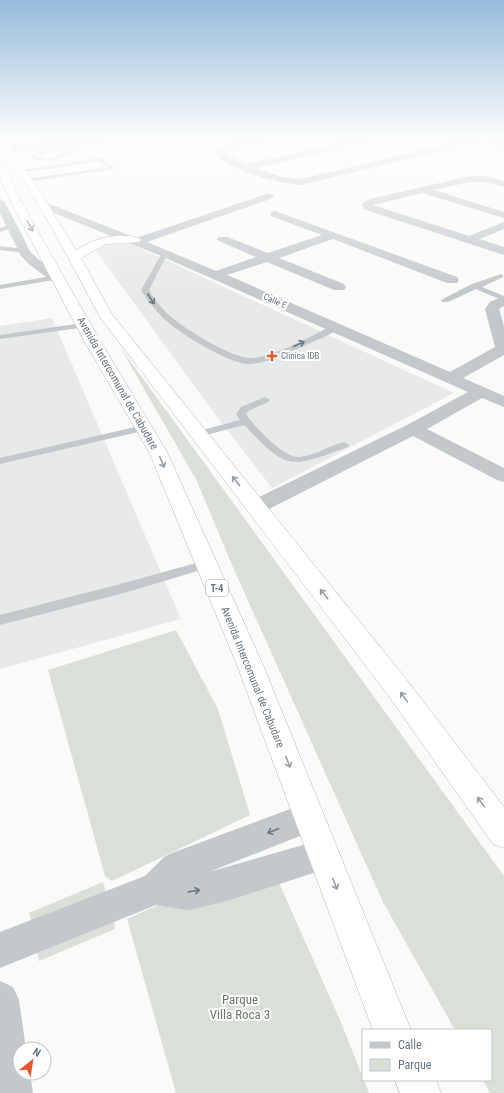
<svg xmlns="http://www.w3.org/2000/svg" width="504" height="1093" font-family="'Roboto Condensed',sans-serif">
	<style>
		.built { fill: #e8e9e9 }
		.green { fill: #dadfd7 }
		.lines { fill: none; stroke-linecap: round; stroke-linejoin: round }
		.trunk-casing { stroke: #b4b9bd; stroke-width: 1 }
		.service { fill: #c3c8cc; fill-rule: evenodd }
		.minor { fill: #c3c8cc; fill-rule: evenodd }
		.trunk { fill: #fff; fill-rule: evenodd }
		.oneway { stroke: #939fa8 }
		.oneway2 { stroke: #6a7a87 }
		.poi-dot { fill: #e4572e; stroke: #fff; stroke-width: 1.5 }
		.labels { text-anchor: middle; stroke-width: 4; stroke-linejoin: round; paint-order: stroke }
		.far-street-label { font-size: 9px; fill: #657683; stroke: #fff }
		.far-poi-label { font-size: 9px; fill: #657683; stroke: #fff; text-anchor: start }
		.shield { fill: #fff; stroke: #939fa8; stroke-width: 1 }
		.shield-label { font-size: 10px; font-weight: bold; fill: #657683 }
		.street-label { font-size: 11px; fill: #657683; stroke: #fff }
		.near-park-label { font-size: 13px; fill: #687a64; stroke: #fff }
	</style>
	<rect width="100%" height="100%" fill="#fafaf8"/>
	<path class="built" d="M109 243 131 244 454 393 272 488 217 417 94 248Z
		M52 318 181 619 0 669V326Z"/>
	<path class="green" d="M120 347 504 876V1093H490L483 1080H491V1030H455L383 902 232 565 197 481Z
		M176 630 218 709 250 815 112 881 105 876 48 670Z
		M267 856 340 1020 369 1093H176L127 919Z
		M103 882 106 894 32 925 29 913Z
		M113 916 115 929 39 961 36 948Z"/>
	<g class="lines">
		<defs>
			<path id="trunk" d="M0 140H8L17 160 33 180 76 250C95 238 117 232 139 238L141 240 139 242 106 244 81 258 111 313 406 679 504 807V848L493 844 388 695 100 317 56 235 24 181 8 161Z
				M0 164 5 167 19 198 99 339 167 452 263 665 411 1030H373L237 665 149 452 83 339 9 198 0 178Z
				M395 1080H436L441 1093H400Z"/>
		</defs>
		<use href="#trunk" class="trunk-casing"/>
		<path class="service" d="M84 141 88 142C81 148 54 165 46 160L55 158Z
			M48 144 57 147 37 157 43 159V161L31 158V156L51 147 48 146Z
			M100 158 114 167V169L28 182 25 180 26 179 108 167 99 161 20 173 17 171Z
			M12 224 15 226 14 227 0 232V228Z
			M0 246 24 249 27 251 24 253 0 250Z
			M165 251 168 253 149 290C155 300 161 308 170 316 185 329 234 360 253 358 279 355 308 337 332 326H335L339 328C332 335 313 341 304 346 287 353 268 363 249 364 229 364 179 333 164 319 155 310 148 301 141 290L162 253Z
			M501 274 503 275V277L482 287 504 296V301L476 289 448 302H442L441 300 472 284Z
			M57 275H60V279L0 289V285Z
			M83 323 87 325 86 327 0 339V335Z
			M265 397 270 400 268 402 248 411 246 414C255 427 283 458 300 457 315 455 329 446 344 442L349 445 348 447C289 468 289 472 244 425L199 437 194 434 195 432 240 420 236 414 241 407Z
			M144 425 147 426 149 428 147 430 0 464V458Z
			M207 560 211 561 213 564 211 567 124 593 0 625V615L124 583Z"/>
		<path class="minor" d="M80 140H111L107 143 9 152 5 149 9 146Z
			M250 140H265L264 142 229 150 224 153 246 164 354 140H369L365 143 254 168 282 177 301 179 464 140H493L504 142V148L478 140 477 142 301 185C279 183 230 171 216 154 218 143 241 142 250 140Z
			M470 176H484L504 181V187L484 182H470L434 190 504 212V218L422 193 373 205 469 236 504 222V229L480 239 504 247V255L369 211 364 209 362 204 370 199Z
			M269 193 274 196 273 198 147 242 216 271 256 257 219 241 217 239 219 237H227L268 253 322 235 271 216 270 214 271 212 275 211 457 277 459 280 457 283H447L333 239 279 258 344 284 346 287 344 290H334L267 262 227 275 450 372 495 347 485 309 490 302 504 296V306L499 309 504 326V355L463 378 504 396V407L482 398 427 429 504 468V482L497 480 413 436 263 512 256 514 249 512 246 507 249 502 407 425 468 392 161 256 39 207 38 205 43 202 47 203 136 238Z
			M0 199 5 202 30 251 38 259 63 276 65 279 63 282H53L30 265 21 256 0 213Z
			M309 802 320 806 325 817 320 828 209 872 324 839 335 844 340 855 335 866 230 900 198 908 187 910 156 905 0 968V932L145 876 164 857 172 853Z
			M0 981 13 987 19 1000 26 1049H20V1073H30L33 1093H0Z"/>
		<use href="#trunk" class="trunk"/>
	</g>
	<defs><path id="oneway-shaft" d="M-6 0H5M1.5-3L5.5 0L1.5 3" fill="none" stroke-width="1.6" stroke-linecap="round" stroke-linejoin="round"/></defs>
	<g class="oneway">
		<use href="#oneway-shaft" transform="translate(30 226) rotate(62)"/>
		<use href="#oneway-shaft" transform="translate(162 462) rotate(67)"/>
		<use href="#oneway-shaft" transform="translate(236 481) rotate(-128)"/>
		<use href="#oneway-shaft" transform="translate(324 594) rotate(-128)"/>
		<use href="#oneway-shaft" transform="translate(404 697) rotate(-126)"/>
		<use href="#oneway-shaft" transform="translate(288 762) rotate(69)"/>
		<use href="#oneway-shaft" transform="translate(481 802) rotate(-126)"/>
		<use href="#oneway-shaft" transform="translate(335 884) rotate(69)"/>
	</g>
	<g class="oneway2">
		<use href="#oneway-shaft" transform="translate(151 299) rotate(57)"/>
		<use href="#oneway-shaft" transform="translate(299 344) rotate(-24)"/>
		<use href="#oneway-shaft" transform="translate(273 831) rotate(159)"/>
		<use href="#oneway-shaft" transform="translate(194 891) rotate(-10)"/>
	</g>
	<linearGradient id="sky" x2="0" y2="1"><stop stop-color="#96bcdc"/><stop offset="0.48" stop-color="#fdfdfc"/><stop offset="1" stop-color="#fdfdfc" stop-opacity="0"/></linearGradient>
	<rect width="504" height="293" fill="url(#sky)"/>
	<path class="poi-dot" d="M270 350h4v4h4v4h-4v4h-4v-4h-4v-4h4z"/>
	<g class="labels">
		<g class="far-street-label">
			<text transform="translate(275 301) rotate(24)" y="3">Calle E</text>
		</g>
		<g class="far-poi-label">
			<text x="281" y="359">Clinica IDB</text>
		</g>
		<rect class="shield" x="206" y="580" width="22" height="16" rx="3"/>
		<g class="shield-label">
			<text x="217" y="592">T-4</text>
		</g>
		<g class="street-label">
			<text transform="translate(118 383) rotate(60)" y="4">Avenida Intercomunal de Cabudare</text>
			<text transform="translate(253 677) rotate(68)" y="4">Avenida Intercomunal de Cabudare</text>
		</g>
		<g class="near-park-label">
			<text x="240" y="1004">Parque<tspan x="240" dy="15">Villa Roca 3</tspan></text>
		</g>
	</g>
	<rect x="362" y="1029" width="130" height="52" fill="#ffffff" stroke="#c1c8cd"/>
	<rect x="370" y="1042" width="20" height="6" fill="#c3c8cc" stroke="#c1c8cd"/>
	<text x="398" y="1049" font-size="12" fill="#657683">Calle</text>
	<rect x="370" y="1059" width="20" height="12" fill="#dadfd7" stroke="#c1c8cd"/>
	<text x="398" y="1069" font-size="12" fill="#657683">Parque</text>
	<g transform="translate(32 1061) rotate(30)"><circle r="19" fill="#ffffff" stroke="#c1c8cd"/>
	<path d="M0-3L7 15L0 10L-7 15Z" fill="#e4572e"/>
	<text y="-6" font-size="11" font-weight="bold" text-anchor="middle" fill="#657683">N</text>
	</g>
</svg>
